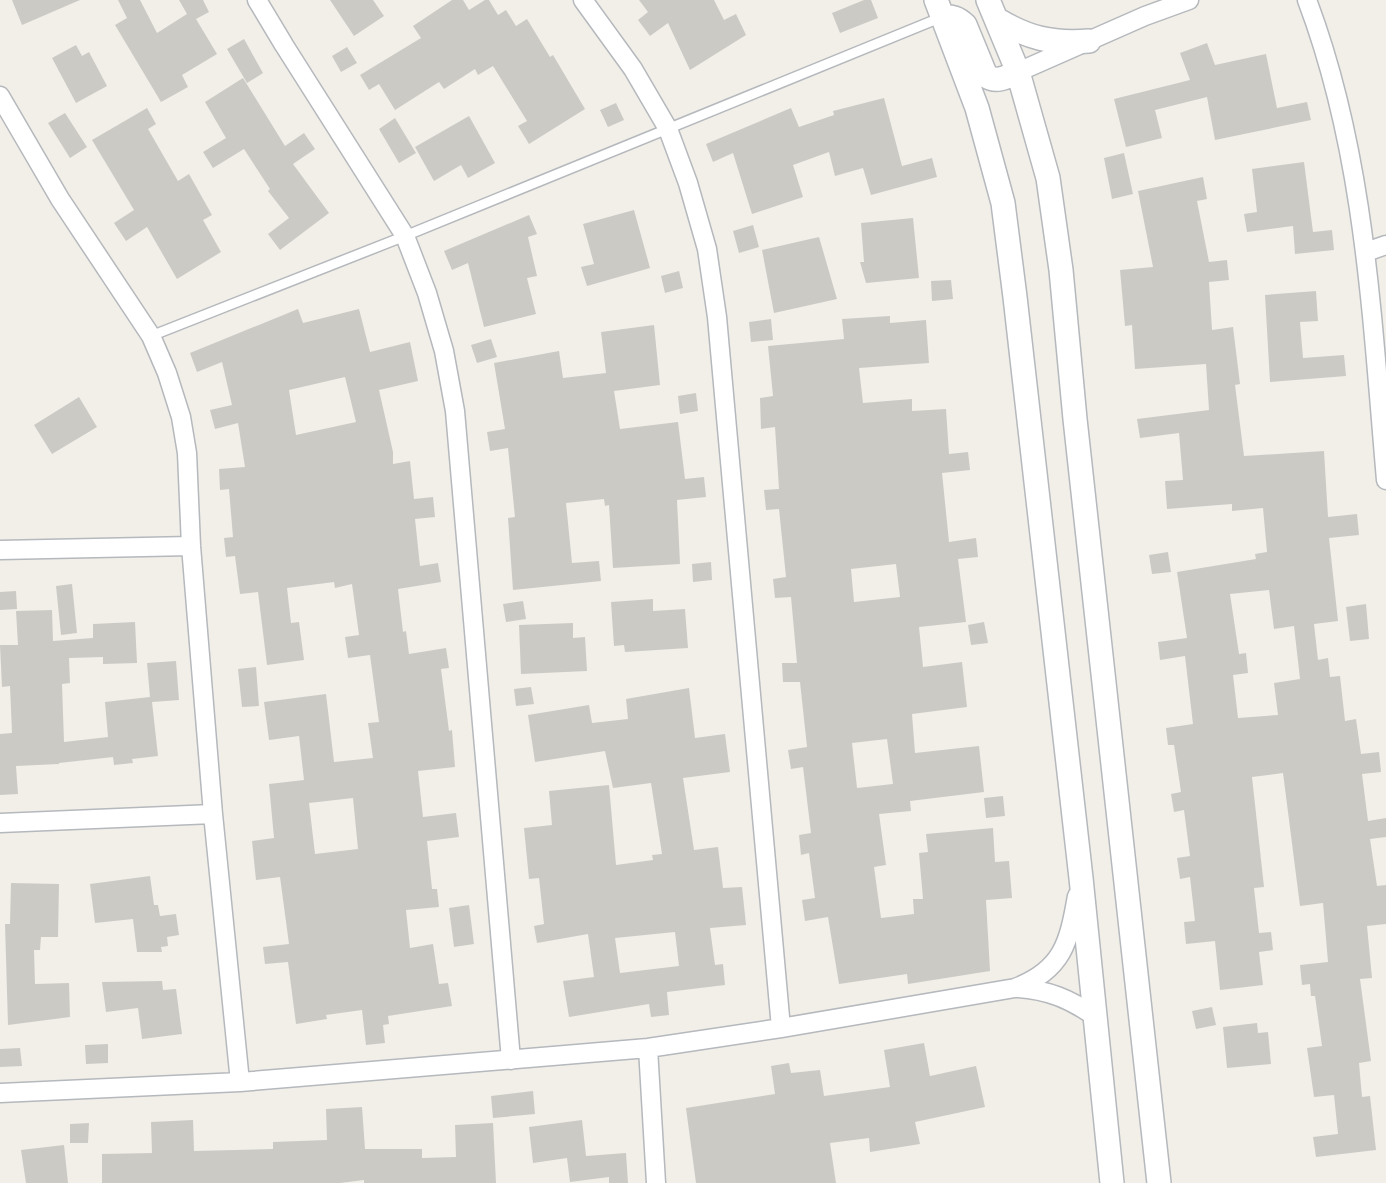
<svg xmlns="http://www.w3.org/2000/svg" width="1386" height="1183" font-family="'Titillium Web',sans-serif">
	<style>
		.building { fill: #cccac5; fill-rule: evenodd }
		.lines { fill: none; stroke-linecap: round; stroke-linejoin: round }
		.service-casing { stroke: #b5b8bc; stroke-width: 12 }
		.minor-casing { stroke: #b5b8bc; stroke-width: 21 }
		.tertiary-casing { stroke: #b5b8bc; stroke-width: 26 }
		.service { stroke: #fff; stroke-width: 9 }
		.minor { stroke: #fff; stroke-width: 18 }
		.tertiary { stroke: #fff; stroke-width: 23 }
	</style>
	<rect width="100%" height="100%" fill="#f1efe8"/>
	<path class="building" d="M12 0H80L22 25Z
		M118 0H140L157 33 187 14 179 0H203L209 12 196 19 217 54 182 75 188 87 161 102 115 25 127 18Z
		M330 0H373L384 16 354 36Z
		M452 0H463L469 10 485 0H489L498 15 506 10 516 26 527 19 550 57 553 55 585 109 529 144 518 126 527 121 493 66 478 75 475 69 444 89 439 82 395 110 379 84 369 90 360 75 421 38 413 26Z
		M639 0H714L724 20 736 14 746 35 690 70 668 23 650 36 638 20 648 12Z
		M864 0H871L878 18 840 33 832 13Z
		M244 39 263 73 247 83 227 49Z
		M1207 43 1215 65 1266 54 1277 108 1307 102 1311 120 1215 140 1207 97 1155 110 1162 138 1126 147 1114 99 1190 80 1180 53Z
		M76 45 82 56 89 52 107 86 76 103 52 58Z
		M347 47 357 63 341 72 332 56Z
		M243 78 285 146 304 133 315 149 293 164 329 213 280 250 268 234 289 218 268 191 270 189 244 149 213 168 203 152 226 138 205 102Z
		M884 98 902 166 932 158 937 177 871 195 863 168 835 176 829 152 793 165 803 197 752 214 733 153 713 162 706 144 791 108 799 127 834 115 833 111Z
		M616 103 624 120 608 127 600 110Z
		M147 108 156 124 148 129 178 181 189 174 212 215 203 220 221 252 177 279 147 227 126 241 114 223 134 210 92 140Z
		M65 113 87 147 70 158 48 123Z
		M469 116 495 163 468 178 461 165 434 181 415 147Z
		M395 118 416 153 399 163 379 129Z
		M1124 153 1133 194 1112 199 1104 158Z
		M1304 162 1313 232 1332 230 1334 250 1295 254 1293 226 1247 232 1244 214 1257 212 1252 169Z
		M1203 177 1207 199 1197 201 1209 262 1227 260 1229 280 1209 282 1212 330 1233 327 1240 384 1235 385 1244 456 1324 451 1328 517 1357 514 1359 535 1329 538 1338 621 1314 624 1318 660 1328 658 1330 677 1340 676 1345 721 1356 719 1361 754 1379 752 1381 772 1362 774 1368 821 1386 818V837L1370 839 1377 886 1386 885V924L1367 926 1372 978 1360 979 1371 1061 1359 1063 1362 1097 1370 1096 1376 1150 1316 1157 1313 1137 1338 1134 1334 1095 1314 1097 1307 1048 1322 1046 1315 996H1311L1310 984 1302 985 1300 965 1328 962 1323 903 1300 906 1283 773 1252 777 1264 887 1254 888 1259 933 1271 932 1273 950 1259 952 1263 985 1220 990 1215 941 1186 944 1184 922 1195 921 1190 877 1180 879 1177 858 1190 856 1184 810 1174 812 1171 794 1181 792 1174 745H1168L1166 728 1193 724 1185 656 1160 660 1158 642 1187 638 1177 572 1256 559 1255 554 1267 552 1263 508 1232 511V504L1167 509 1165 481 1183 480 1179 433 1140 438 1137 419 1209 410 1206 364 1135 369 1132 325 1125 326 1120 270 1153 267 1138 191ZM1269 590 1274 629 1294 626 1300 679 1274 683 1278 715 1238 718 1233 675 1248 673 1246 653 1239 654 1230 594Z
		M634 210 650 268 587 286 581 267 594 264 583 224Z
		M529 215 537 234 528 237 537 276 527 278 536 314 484 327 468 263 452 270 444 251Z
		M913 218 919 278 866 283 860 262H864L861 223Z
		M753 225 759 247 739 253 733 231Z
		M819 237 837 299 774 313 762 250Z
		M679 271 683 288 665 293 661 276Z
		M951 280 953 299 932 301 931 281Z
		M1316 291 1318 321 1300 322 1303 358 1344 355 1346 376 1270 382 1265 295Z
		M298 309 303 323 359 309 370 352 410 342 418 381 379 390 393 452V464L410 461 414 499 433 497 435 517 415 519 420 566 438 563 441 582 398 589 403 632 406 631 409 654 446 648 449 668 441 669 449 731 452 730 455 767 418 771 423 817 456 813 459 837 427 841 432 889H437L439 907 406 910 410 948 433 944 439 984 448 983 452 1006 388 1016 389 1024 383 1025 385 1043 366 1045 362 1010 326 1015 327 1019 296 1024 288 962 265 964 263 947 289 944 280 877 256 880 252 841 274 838 269 784 304 780 299 736 269 740 264 702 326 694 334 762 373 758 368 723 379 722 370 655 348 658 345 637 359 635 352 584 335 588 334 582 287 588 291 623 299 622 304 660 267 665 258 592 240 594 235 556 226 557 224 538 233 537 229 489 220 490 219 469 245 467 238 423 215 429 210 410 232 405 222 362 197 372 190 353ZM345 377 356 422 296 435 289 390ZM353 798 358 849 315 854 309 803Z
		M890 316V323L926 320 929 363 859 368 863 403 912 399V411L946 409 949 454 968 452 970 470 942 473 949 542 976 538 978 557 958 559 966 622 919 627 923 667 962 662 967 707 912 714 915 753 979 746 984 792 910 801 911 811 879 814 886 865 874 867 881 918 914 914 913 899H923L919 853 928 852 926 834 993 828 995 862 1009 861 1012 898 986 900 990 971 908 984 907 974 839 984 828 917 805 921 802 900 815 898 809 853 801 855 799 835 811 833 803 767 791 769 788 750 807 747 800 682H783L782 663H797L791 597 775 598 773 579 786 577 779 509 766 510 764 490 779 489 775 427 761 429 760 398 773 396 768 346 844 339 842 319ZM896 564 900 597 854 602 851 569ZM887 739 893 784 857 788 852 743Z
		M771 319 773 340 751 342 749 322Z
		M654 325 660 385 614 391 620 429 678 422 685 479 704 477 706 497 677 500 680 564 613 568 609 505 605 506 604 499 566 503 572 563 599 561 601 581 513 590 508 518 515 517 508 448 490 451 487 432 505 429 494 363 559 351 563 378 606 373 601 332Z
		M491 339 497 357 477 363 471 345Z
		M696 393 698 411 680 414 678 396Z
		M79 397 97 427 52 454 34 425Z
		M1168 552 1171 572 1152 574 1149 555Z
		M711 562 712 580 693 582 692 564Z
		M72 584 77 633 61 635 56 586Z
		M16 591 17 609 0 610V592Z
		M653 599V611L685 609 688 648 625 652 624 645 614 646 611 602Z
		M523 601 526 619 506 622 503 604Z
		M1366 604 1369 639 1350 641 1346 607Z
		M52 610 53 641 93 638V624L135 622 137 663 103 664V657L69 658 70 683 62 684 64 742 108 737 105 702 150 697 147 663 176 661 179 700 152 702 158 756 132 759 133 763 114 765 113 757 59 763V764L16 766 18 794 0 795V734L12 733 10 686 2 687 0 645H18L16 611Z
		M984 622 988 643 971 645 968 625Z
		M573 623V638L585 637 587 671 521 674 519 625Z
		M256 667 259 706 242 707 238 669Z
		M531 687 534 704 516 706 514 689Z
		M689 688 695 738 725 734 730 772 683 778 694 850 718 847 723 888 742 887 746 925 710 928 715 965 723 964 725 985 667 992 669 1015 651 1017 649 1004 569 1017 563 981 594 977 588 934 537 943 534 926 544 924 539 878 529 879 524 828 552 825 549 791 609 785 616 865 653 860 652 855 662 854 651 783 613 788 605 751 535 762 528 715 589 705 592 723 628 719 626 699ZM675 932 679 966 620 973 615 938Z
		M1003 796 1005 816 986 818 984 798Z
		M150 876 154 905H158L160 916 176 914 179 935 167 937 168 946 161 947 162 952H137L133 919 95 923 90 884Z
		M11 883 59 884 58 937H41L40 950H34L35 984 69 983 70 1017 8 1025 5 924H10Z
		M469 905 474 944 454 947 449 908Z
		M162 981 163 990 176 989 182 1034 142 1039 138 1008 106 1012 102 982Z
		M1212 1007 1216 1025 1196 1029 1192 1011Z
		M1257 1023 1258 1033 1268 1032 1271 1064 1227 1068 1223 1027Z
		M924 1043 930 1076 976 1066 985 1107 915 1122 920 1144 870 1152 869 1138 830 1143 836 1183H696L686 1108 775 1094 771 1066 789 1063 791 1073 820 1070 824 1096 890 1087 884 1050Z
		M108 1044V1063L86 1064 85 1045Z
		M20 1048 22 1066 0 1067V1049Z
		M533 1091 535 1114 493 1118 491 1096Z
		M362 1107 365 1149H422V1158L456 1157 455 1125 493 1123 496 1183H364V1180L340 1183H102V1154L152 1153 151 1122 193 1120 194 1151 273 1149V1142L327 1140 326 1109Z
		M582 1120 586 1156 626 1153 628 1183H609V1177L570 1182 567 1158 533 1163 529 1127Z
		M89 1123 88 1143H70V1124Z
		M64 1145 68 1183H26L21 1150Z"/>
	<g class="lines">
		<defs>
			<path id="service" d="M151 336 405 236 942 17"/>
			<path id="minor" d="M257 0 284 45 405 236 427 293 444 351 455 411 511 1060
				M583 0 633 69 668 129 688 183 707 249 717 317 781 1028
				M1307 0C1365 153 1372 319 1386 480
				M1018 72 1145 16 1189 0
				M0 96 60 199 151 336 167 373 181 417 187 453 191 546 213 814 240 1082
				M1366 252 1386 245
				M0 550 191 546
				M0 823 213 814
				M1018 988C1048 990 1070 999 1094 1016
				M648 1048 656 1183
				M0 1093 240 1082 648 1048 781 1028 1015 988C1063 970 1069 942 1077 896"/>
			<path id="tertiary" d="M936 0 977 108 1003 203 1015 297 1081 878 1112 1183
				M988 0 1018 72 1048 178 1061 270 1075 419 1159 1183
				M942 17C952 16 958 18 965 25L986 76C997 83 1007 77 1018 72
				M996 19C1028 38 1051 44 1089 41"/>
		</defs>
		<use href="#service" class="service-casing"/>
		<use href="#minor" class="minor-casing"/>
		<use href="#tertiary" class="tertiary-casing"/>
		<use href="#service" class="service"/>
		<use href="#minor" class="minor"/>
		<use href="#tertiary" class="tertiary"/>
	</g>
</svg>
